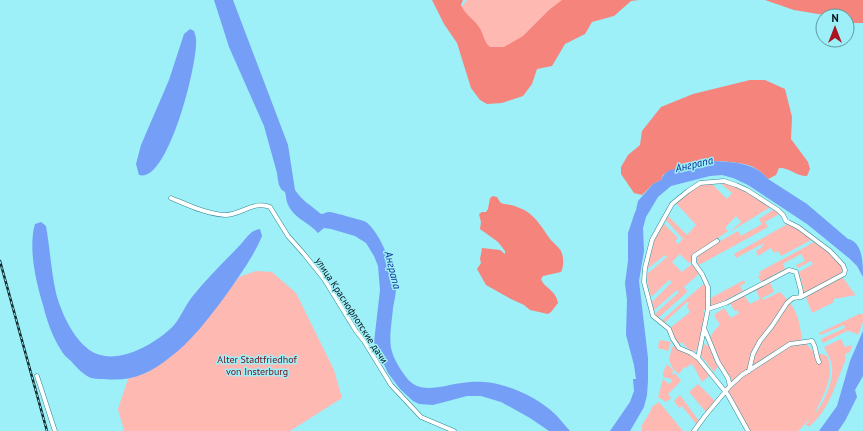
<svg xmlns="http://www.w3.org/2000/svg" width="863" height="431" font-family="'PT Sans',sans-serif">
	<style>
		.green { fill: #feb9b3 }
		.forest { fill: #f5847d }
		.water { fill: #759ef7 }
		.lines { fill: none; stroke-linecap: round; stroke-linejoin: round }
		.minor-casing { stroke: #338790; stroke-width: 5 }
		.minor { stroke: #fff; stroke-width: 4 }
		.rail-casing { stroke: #102b2e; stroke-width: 2.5 }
		.rail { stroke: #9deff8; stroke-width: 1; stroke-dasharray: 3; stroke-linecap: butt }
		.labels { text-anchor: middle; stroke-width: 3; stroke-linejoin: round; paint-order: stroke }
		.street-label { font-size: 10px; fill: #001517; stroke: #9deff8 }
		.park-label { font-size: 10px; fill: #750e15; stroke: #9deff8 }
		.water-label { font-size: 11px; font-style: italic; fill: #103297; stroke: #9deff8 }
	</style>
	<rect width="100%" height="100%" fill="#9deff8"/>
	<path class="green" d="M467 0H570L489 65 459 10Z
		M709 181 727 199 732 193 719 182 727 181 772 206 730 232 741 222 736 216 725 228 728 231 696 254 693 260 689 263 680 254 672 262 682 272 693 263 698 270 692 276 698 270 700 273 684 287 687 291 686 293 658 318 655 314 679 292 677 290 654 310 652 302 672 282 669 280 651 297 646 275 667 257 665 255 647 269 653 243 663 223 678 238 675 241 678 244 683 239 665 219 667 215 687 235 696 225 675 202 688 191Z
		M776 208 781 213 765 222 768 227 699 265 696 260 701 252 738 231 741 236 762 224 759 219Z
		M791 222 815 238 781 256 778 251 774 253 771 248 758 256 756 251 761 248 764 243 736 258 734 254Z
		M818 240 838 258 844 272 805 294 799 272 813 264 811 261 798 268 796 265 805 261 801 254 783 264 785 269 761 282 758 276 761 275 759 272Z
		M256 271 272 272 296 293 334 370 342 398 290 431H124L118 409 128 379 148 372 169 358 193 336 216 308 239 277Z
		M842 277C847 282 850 289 856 295L834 299 833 300 834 302 812 313 806 298 808 296Z
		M744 280 745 283 740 286 743 291 710 308 709 299Z
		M769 280 774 292 762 298 763 300 780 292C797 309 799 317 802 340L813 351 827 356C836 375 822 398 814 415 824 404 836 377 831 362 830 357 826 352 824 347L841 339 845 347 852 345 850 352 845 354V361C834 387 831 407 809 427L806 425 811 418 798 431H750L724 389 732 379 712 359 718 366 714 372 701 356 703 344 709 346C708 337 714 330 720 325L714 315 724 308 731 318 739 313 737 310 735 311 729 302 743 294 750 304 760 299 755 288Z
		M706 282 707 300 705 301 707 309 703 310 704 313 707 312 704 317 700 343 695 352 687 348 682 342 679 344 676 342 670 328 690 312 687 306 689 303 687 302 664 323 661 321Z
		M859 314H863V322L858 335 853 332 847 331 823 343 821 339 845 328 844 325 820 335 819 333Z
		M660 340 671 342 668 351 658 348 659 342Z
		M674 346 678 350 695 356 708 371 707 373 709 376 702 382 693 365 691 364 686 368 684 367 679 374 673 369 669 360 672 347Z
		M667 364 673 370 672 375 675 373 681 381 668 394 671 398 666 402 658 397 663 379 669 384 672 381 671 378V379L663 377V373Z
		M698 384 716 402 706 412 689 392Z
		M680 395 699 421 697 425 682 406 679 408 674 401Z
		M659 402 683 431H642V425L650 412 652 407Z"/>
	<path class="forest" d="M432 0H463L461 5C465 15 474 19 479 27 484 34 483 41 490 47H504L523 36 549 10 562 0H639L631 1 614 16 592 22 585 34 565 44 552 66 537 69 532 84 523 96 502 103 487 104 480 100 471 88 457 43 444 24Z
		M765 0H863V23H854L847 21V16H830L794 10Z
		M750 80H765L785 89 792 117 791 139 808 162 810 169 807 176C795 176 791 168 779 168L776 175 768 179C763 173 755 167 748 165 738 162 717 160 707 162 702 163 698 167 693 168 681 170 675 166 663 175L661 180 653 184 642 195 634 193 621 174V167L628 155 640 145 642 131 661 107 693 94Z
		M493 196 497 197C502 206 502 203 511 205 516 206 522 209 526 211 537 218 543 229 550 239 553 243 558 246 561 251 564 257 564 266 561 272L543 276 541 279C544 288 556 290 558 303L551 312 548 314 530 310 524 305 511 299 486 285 477 269 481 263 480 259 482 248 500 250 505 254V251L498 242 480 229 481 222 479 214 482 212H486L488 209 490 198Z"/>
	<path class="water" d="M214 0H233L288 145 295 190C303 202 311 205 321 214 324 214 326 212 329 212 333 212 360 220 364 221 378 227 396 272 396 287 396 294 394 302 393 308 392 320 389 337 391 348 393 358 400 369 406 377 420 396 443 385 462 383 474 381 489 381 501 385 520 390 542 401 556 415 561 420 565 426 570 431H549L530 418 501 402 481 396H467L433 405 419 404 413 401 400 389 388 373 374 342 380 290 378 266 374 256 366 243 355 236 331 229 324 228 318 233C309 222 292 218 287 202 286 199 286 195 285 192 278 189 278 180 277 173L264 126 229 47Z
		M190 29 194 31C195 34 196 37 196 40 198 62 168 184 139 175L136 164 141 145 169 80 184 34Z
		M711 161C732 162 754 162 768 179L807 204 848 239C863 242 863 264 863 277L857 266 850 259 807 224 748 185 733 178 722 175 710 176 671 186 658 197 646 217 643 228 644 251 639 281 648 358V381L647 395 644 407 630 431H610L630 402 634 391 633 379H636L634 365 626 335 627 300 625 283 628 261V233L634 215 636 210 638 201 653 184 661 180C669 162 683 172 696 168 702 165 705 162 711 161Z
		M41 222 46 226C50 248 51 271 56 293 61 313 76 346 97 354 121 363 152 345 169 330 179 322 184 307 192 297 207 278 225 261 241 244 247 237 251 230 260 229L262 236C253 258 239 276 226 295 209 318 191 342 169 358 149 374 130 382 104 379 100 379 93 379 89 377 83 374 76 367 71 361 67 358 63 354 61 350 52 336 47 321 43 305 36 282 28 248 35 224Z
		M863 331V376L855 390 857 397 845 421 838 431H819L837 406 850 361Z"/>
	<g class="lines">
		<defs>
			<path id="minor" d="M171 198C188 205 206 214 225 215 241 215 255 200 270 207L288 236 304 254 324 279 356 331 364 341 391 385 421 417 454 431
				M708 309 726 303 789 270 796 272 801 291V297
				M698 358 708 309V287L702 274 694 263V256L717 241
				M37 376 55 431
				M730 386 742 375 790 344 812 341C817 348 815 355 819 362
				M694 431 705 416 730 386 728 378 718 362 704 328
				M748 431 728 395 698 358 691 353 679 348 673 339 669 329 653 316 644 282 645 268 652 240 672 204 688 191 700 183 724 181 736 185 747 190 778 210 783 215 786 221 798 227 830 251 843 265 845 270 844 274 801 297 793 298 787 303 772 326 760 341 753 354 749 371"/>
		</defs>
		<use href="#minor" class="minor-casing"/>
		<use href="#minor" class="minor"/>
		<defs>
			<path id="rail" d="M0 261 47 431"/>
		</defs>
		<use href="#rail" class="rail-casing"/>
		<use href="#rail" class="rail"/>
	</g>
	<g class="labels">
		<g class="street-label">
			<text transform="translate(352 310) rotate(57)" y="4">улица Краснофлотские дачи</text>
		</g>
		<g class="park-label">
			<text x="257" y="363">Alter Stadtfriedhof<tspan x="257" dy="12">von Insterburg</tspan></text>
		</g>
		<g class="water-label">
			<text transform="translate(694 164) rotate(-13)" y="4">Анграпа</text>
			<text transform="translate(393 270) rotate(76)" y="4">Анграпа</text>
		</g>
	</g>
	<g transform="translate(835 28)"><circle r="19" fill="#9deff8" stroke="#5e989e"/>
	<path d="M0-3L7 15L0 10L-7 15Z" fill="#aa1421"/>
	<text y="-6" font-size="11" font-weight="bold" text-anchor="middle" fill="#001517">N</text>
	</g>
</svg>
